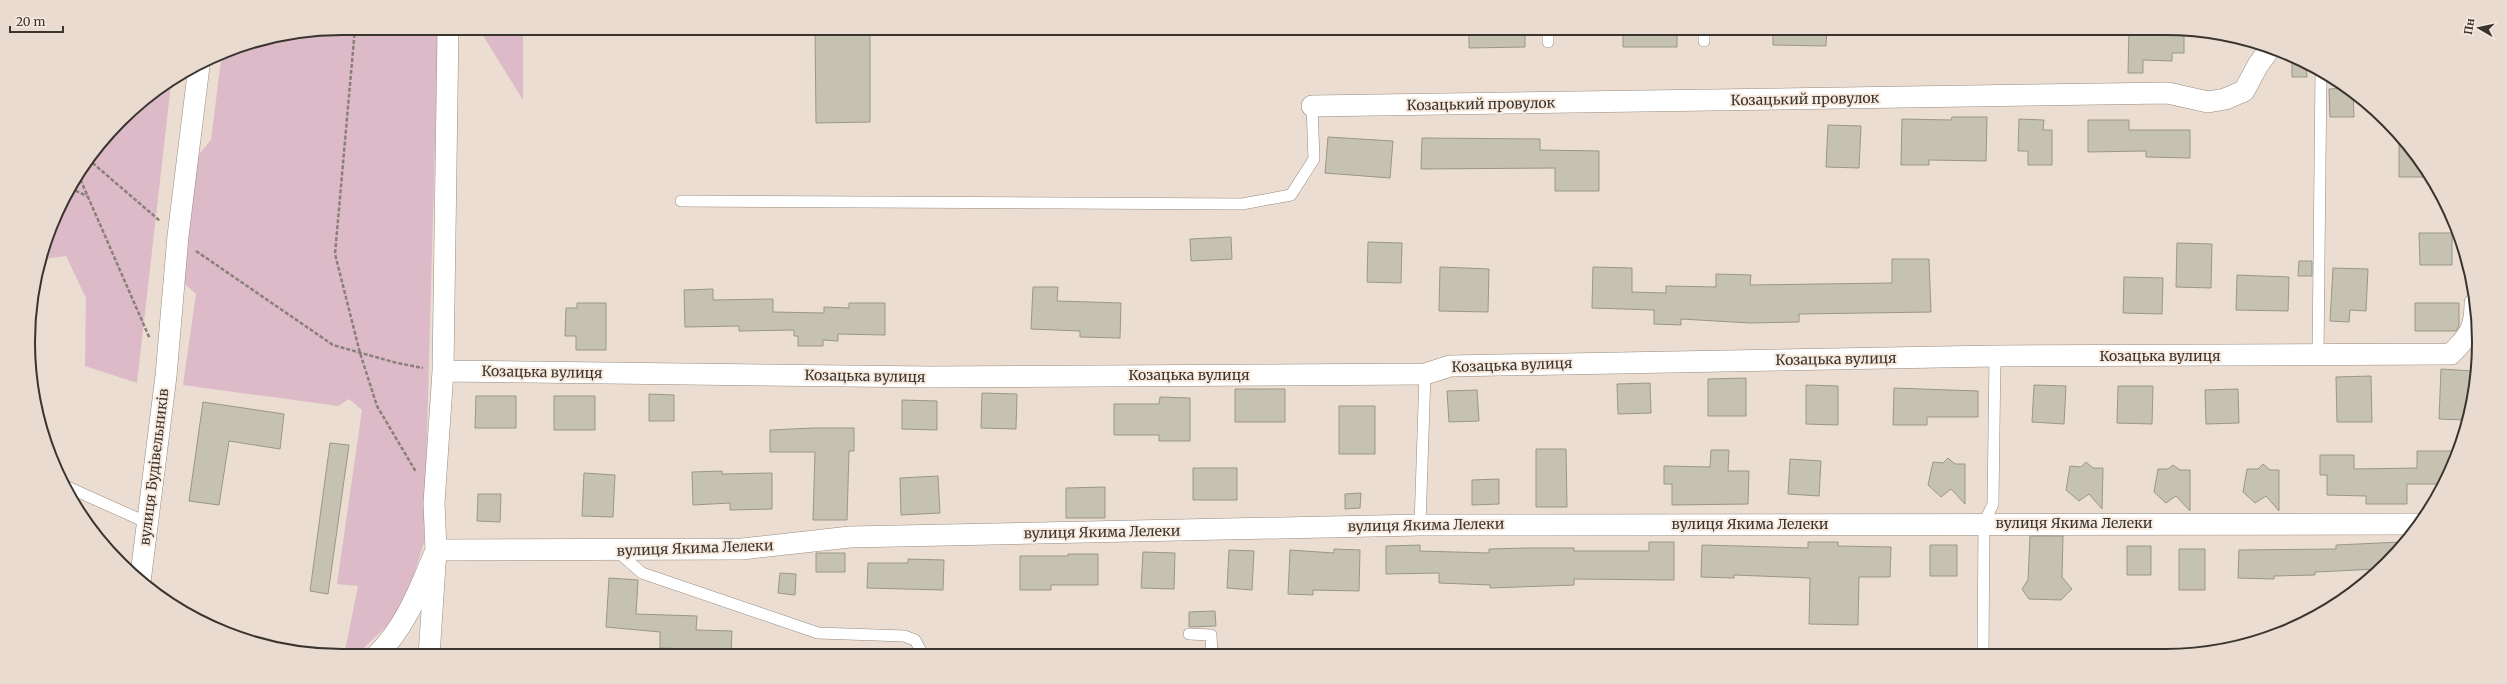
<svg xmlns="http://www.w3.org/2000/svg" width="2507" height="684" font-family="Merriweather,serif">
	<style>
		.green { fill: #ddbac7 }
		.building { fill: #c5c2b1; stroke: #9a9788 }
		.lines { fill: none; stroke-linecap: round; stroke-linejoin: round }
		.lane-casing { stroke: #988b7f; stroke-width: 12 }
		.street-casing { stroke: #988b7f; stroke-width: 22 }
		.path { stroke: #8a8078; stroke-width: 2.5; stroke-dasharray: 4 2; stroke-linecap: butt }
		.lane { stroke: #fff; stroke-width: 11 }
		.street { stroke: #fff; stroke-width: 21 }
		.labels { text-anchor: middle; stroke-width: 4; stroke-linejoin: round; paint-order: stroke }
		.street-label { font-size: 14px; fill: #3a342f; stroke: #f8eade }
		.rim { fill: none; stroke: #3a342f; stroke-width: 2 }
	</style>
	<rect width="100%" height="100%" fill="#ebddd1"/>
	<path class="green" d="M342 28H523V100L479 29 438 33 424 542 403 611 355 656H344L358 586 337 584 362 410 349 399 338 406 183 385 196 294 177 277 192 163 211 140 222 52 281 34Z
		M171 84 137 383 85 366 86 298 66 256 39 260 60 203 93 151 135 106Z"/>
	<path class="building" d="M815 28H870V122L816 123Z
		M1469 28H1525V47L1469 48Z
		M1623 28H1677V47H1623Z
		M1773 28H1827L1826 46 1773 45Z
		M2129 28 2184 30V53H2172V61L2143 60V73H2128Z
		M2292 56 2306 63 2307 77H2292Z
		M2348 88 2353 92 2354 117H2330L2329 89Z
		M1952 117H1987L1986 161 1929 160V165H1901L1902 119 1951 120Z
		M2019 119 2044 120 2043 130H2052V165H2028V151H2018Z
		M2088 120H2129V130H2190V158L2146 157V151L2088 152Z
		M1828 125 1861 126 1859 168 1826 167Z
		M2399 135 2426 167 2431 177H2399Z
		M1328 137 1393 141 1390 178 1325 173Z
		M1422 138 1540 139V150L1599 151V191H1555V168L1421 169Z
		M2419 233H2452V265H2420Z
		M1231 237 1232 259 1191 261 1190 239Z
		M1368 242 1402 243 1401 283 1367 282Z
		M2177 243 2212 244 2211 288 2176 287Z
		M1892 259H1929L1931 312 1799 314V322L1750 323 1681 319V325L1654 324V310L1592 308 1593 267 1632 268V292L1666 293V286L1716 287V274L1751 275 1750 285 1892 283Z
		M2299 261H2312V276H2298Z
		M1440 267 1489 269 1488 312 1439 311Z
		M2333 268 2368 269 2366 311 2350 310 2349 322 2330 321Z
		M2237 275 2289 277 2288 311 2236 310Z
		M2124 277 2163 278 2162 314 2123 313Z
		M1033 287H1058L1057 301 1121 303 1120 338 1080 337V331L1031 329Z
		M713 289V300L773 299V312L824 313V307L849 308V303H885V335L838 334V341L823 340V346H798V336H794V330L739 331V326L685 327 684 290Z
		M577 303H606V350H576V336H565L566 308H577Z
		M2415 303H2459V326L2456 331H2415Z
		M2441 369 2473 371 2472 406 2466 420 2439 419Z
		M2371 376 2372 422H2337L2336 377Z
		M1746 378V416H1708V379Z
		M1650 383 1651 413 1618 414 1617 384Z
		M1806 385 1838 386V425L1806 424Z
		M2034 385 2066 386 2064 424 2032 422Z
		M2118 386H2153L2152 424 2117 423Z
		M1894 388 1978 391V417H1927V425H1893Z
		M1235 389H1285V422H1235Z
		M2238 389 2239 423 2206 424 2205 390Z
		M1477 390 1479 421 1449 422 1447 391Z
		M982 393 1017 394 1016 429 981 428Z
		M649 394 674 395V421H649Z
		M476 396H516V428H475Z
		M554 396H595V430H554Z
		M1160 397 1190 398V441H1159V435H1114V404H1159Z
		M902 400 937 401V430L902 429Z
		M203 402 284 414 280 449 229 441 219 505 189 501Z
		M1339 406H1375V454H1339Z
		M814 428H854V451H849L847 520H813L815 452H770V430Z
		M330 443 349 445 328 594 310 591Z
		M1536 449H1566L1567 507H1536Z
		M1711 450H1729L1728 471H1749L1748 504 1672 505V484H1664V466L1710 467Z
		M2417 451H2455L2442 484H2407V504H2366V496L2327 495V475H2320V455H2354V469L2417 468Z
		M1948 458 1955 464H1965V504L1951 489 1941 497 1928 485 1933 462 1943 463Z
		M1790 459 1821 461 1819 496 1788 494Z
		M2086 462 2093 468H2103L2102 509 2089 494 2079 501 2066 490 2070 466 2081 467Z
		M2263 464 2270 470H2279V511L2266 496 2255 503 2243 492 2247 469H2258Z
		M2173 465 2180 470H2190V511L2176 496 2166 503 2154 492 2158 469H2168Z
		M1193 468H1237V500H1193Z
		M722 471V474L772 473V509L730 510V503L693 505 692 472Z
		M584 473 615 475 613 517 582 516Z
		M938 476 940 513 901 515 900 478Z
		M1499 479V504L1472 505V480Z
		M1105 487V518H1066V488Z
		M1361 493 1360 508 1345 509V494Z
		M478 494H501L500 522 477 521Z
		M2030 536H2063L2062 577 2072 589 2061 600 2029 599 2022 589 2028 580Z
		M1649 542H1674V580L1574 579V585L1490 588V585L1439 583V573L1386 574V546L1420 545V551L1489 553V549L1525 548H1574V551H1649Z
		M1808 542H1838V546L1891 547 1890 577H1859L1858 625 1809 624 1810 578 1734 575V578L1701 577 1702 545 1808 548Z
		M2401 542 2379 569 2315 572V575L2274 576V579L2238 578 2239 550 2336 549V545Z
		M1930 545H1957V576H1930Z
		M2127 546H2151V575H2127Z
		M1334 549 1360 550 1359 591 1313 590V595L1288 594 1290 550 1334 553Z
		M2179 549H2205V590H2179Z
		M1229 550 1254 551 1252 590 1227 588Z
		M1143 552 1175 553 1174 589 1141 588Z
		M816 553H845V572H816Z
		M1068 554H1098V585H1051V590H1020V556H1068Z
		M908 559 944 560 943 590 867 588 868 563H908Z
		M780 573 796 574 795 595 778 593Z
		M609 578 638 580 636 614 697 616 696 630 732 631 731 655 694 656 695 649 660 648V632L606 627Z
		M1215 611 1216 626 1189 627V612Z"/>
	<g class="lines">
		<defs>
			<path id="lane" d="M1548 28V42
				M1704 41V28
				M681 201 1242 204 1291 195 1314 159 1312 106
				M2318 356 2321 71
				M63 485 148 523
				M1420 525 1425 374
				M617 551 642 573 818 633 904 636 915 640 923 655
				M1189 634 1211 635 1212 655
				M1983 654 1984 523 1993 504 1995 356"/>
			<path id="street" d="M1312 106 2168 93 2208 102 2225 99 2244 91 2258 65 2271 47
				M443 371 930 377 1425 374 1450 366 1995 356 2451 354C2469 336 2475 329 2475 303
				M140 582 166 376 178 236 199 66
				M376 656C407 625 419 590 436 550L742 549 850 537 1420 525 2417 524
				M429 656 436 550 434 503 443 371 448 28"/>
		</defs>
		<use href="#lane" class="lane-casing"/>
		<use href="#street" class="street-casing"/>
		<path class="path" d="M355 28 335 254 360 353 377 406 416 472
			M88 159 160 221
			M78 174 150 339
			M70 188 87 196
			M196 251 333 345 397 363 423 368"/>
		<use href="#lane" class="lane"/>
		<use href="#street" class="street"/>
	</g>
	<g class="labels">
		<g class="street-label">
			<text transform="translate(1805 99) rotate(-1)" y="5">Козацький провулок</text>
			<text transform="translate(1481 104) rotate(-1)" y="5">Козацький провулок</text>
			<text x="2160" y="361">Козацька вулиця</text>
			<text transform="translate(1836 359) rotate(-1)" y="5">Козацька вулиця</text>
			<text transform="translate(1512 365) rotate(-2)" y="5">Козацька вулиця</text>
			<text transform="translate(542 372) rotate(1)" y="5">Козацька вулиця</text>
			<text x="1189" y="380">Козацька вулиця</text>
			<text transform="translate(865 376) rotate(1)" y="5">Козацька вулиця</text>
			<text transform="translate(154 467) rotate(-83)" y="5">вулиця Будівельників</text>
			<text x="2074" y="528">вулиця Якима Лелеки</text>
			<text x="1750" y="529">вулиця Якима Лелеки</text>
			<text transform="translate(1426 525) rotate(-1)" y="5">вулиця Якима Лелеки</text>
			<text transform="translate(1102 532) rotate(-1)" y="5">вулиця Якима Лелеки</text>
			<text transform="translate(695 548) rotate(-2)" y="5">вулиця Якима Лелеки</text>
		</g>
	</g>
	<path d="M0 0H2507V684H0ZM342 35H2165A307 307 0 0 1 2472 342V342A307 307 0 0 1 2165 649H342A307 307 0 0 1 35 342V342A307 307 0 0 1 342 35Z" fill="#e9dbd0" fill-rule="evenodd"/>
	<path class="rim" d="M342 35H2165A307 307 0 0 1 2472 342V342A307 307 0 0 1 2165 649H342A307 307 0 0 1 35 342V342A307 307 0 0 1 342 35Z"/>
	<g transform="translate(2479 28) rotate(279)" stroke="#f8eade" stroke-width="3" paint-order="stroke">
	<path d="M0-3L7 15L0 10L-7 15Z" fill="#3a342f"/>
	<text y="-6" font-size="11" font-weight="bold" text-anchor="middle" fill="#3a342f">Пн</text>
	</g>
	<path d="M10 26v6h53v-6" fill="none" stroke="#3a342f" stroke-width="2"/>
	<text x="16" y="26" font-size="12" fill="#3a342f" stroke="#f8eade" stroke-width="3" paint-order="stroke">20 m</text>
</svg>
